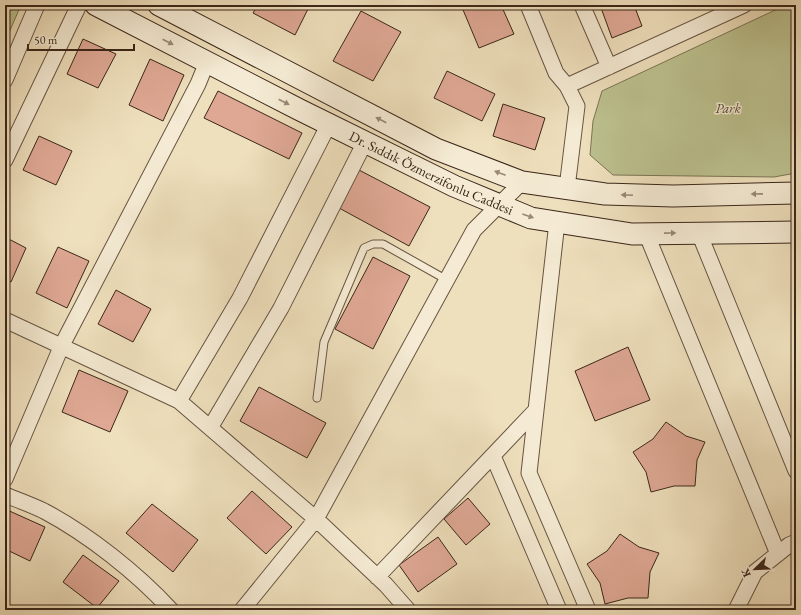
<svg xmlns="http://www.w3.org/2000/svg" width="801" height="615" font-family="'EB Garamond',serif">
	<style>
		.green { fill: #bcc18f; stroke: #7b7454 }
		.building { fill: #dfa894; stroke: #3a2619 }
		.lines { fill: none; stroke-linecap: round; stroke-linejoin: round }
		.lane-casing { stroke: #675442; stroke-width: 9 }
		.street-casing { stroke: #675442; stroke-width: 17 }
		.secondary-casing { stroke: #3a2619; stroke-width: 23 }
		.lane { stroke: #f5ebd4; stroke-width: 7 }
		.street { stroke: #f5ebd4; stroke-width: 15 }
		.secondary { stroke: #f5ebd4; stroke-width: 21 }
		.oneway { fill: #988876 }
		.labels { text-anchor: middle; stroke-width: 3; stroke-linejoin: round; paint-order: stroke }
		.park-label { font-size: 14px; font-style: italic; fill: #5a4d36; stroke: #f5ebd4 }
		.street-label { font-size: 14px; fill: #3a2619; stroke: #f5ebd4 }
	</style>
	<rect width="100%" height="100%" fill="#efe0bd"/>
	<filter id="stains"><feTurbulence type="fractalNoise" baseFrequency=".005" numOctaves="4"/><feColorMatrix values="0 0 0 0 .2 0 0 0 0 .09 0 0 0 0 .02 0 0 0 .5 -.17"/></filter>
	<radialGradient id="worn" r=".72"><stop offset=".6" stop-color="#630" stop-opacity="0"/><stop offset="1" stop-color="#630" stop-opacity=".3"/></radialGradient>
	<path class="green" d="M5 5H21L5 42Z
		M786 5H796V173L774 177 613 175 590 155 593 121 602 91Z"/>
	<path class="building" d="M258 5H310L295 35 253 13Z
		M461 5H501L514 34 479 48Z
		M600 5H634L642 26 612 38Z
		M361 11 401 32 373 81 333 61Z
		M83 39 116 54 98 88 67 74Z
		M150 59 184 75 163 121 129 105Z
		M447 71 495 94 482 121 434 98Z
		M218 91 302 133 289 159 204 118Z
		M503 104 545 118 535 150 493 136Z
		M39 136 72 151 56 185 23 170Z
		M359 170 430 207 409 246 339 208Z
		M5 237 26 248 11 282 5 279Z
		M58 247 89 261 67 308 36 293Z
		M373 257 410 276 373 349 335 329Z
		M116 290 151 309 133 342 98 324Z
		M628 347 650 400 595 421 575 371Z
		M79 370 128 391 110 432 62 412Z
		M259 387 326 423 307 458 240 421Z
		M666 422 686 436 705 442 697 460 695 486H674L651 492 646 472 633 452 653 439Z
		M252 491 292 527 266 554 227 518Z
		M468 498 490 524 466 545 444 519Z
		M152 504 198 540 173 572 126 533Z
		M5 509 45 527 30 561 5 549Z
		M620 534 639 547 659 553 650 572 648 598H628L605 604 600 583 587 564 607 551Z
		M438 537 457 564 418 592 399 565Z
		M83 555 119 581 97 608 63 582Z
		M5 604 18 610H5Z"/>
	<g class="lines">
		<defs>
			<path id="lane" d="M317 398 324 342 364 248 373 244H383L447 280"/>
			<path id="street" d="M528 5 556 73 567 86
				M582 5 609 67
				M5 80 37 5
				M5 160 79 5
				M567 188 577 106 567 86 744 5
				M557 222 529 473 588 610
				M646 233 778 554
				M699 233 796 471
				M5 320 179 401 316 519 386 585 408 610
				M179 401 240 298 329 124
				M210 428 281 308 365 142
				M493 456 559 610
				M5 479 62 345 198 84 207 62
				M5 495C18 500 32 505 44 511 89 535 137 573 171 610
				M377 577 536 410
				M242 610 316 519 474 230 522 182
				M736 610 755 572 789 545 796 542"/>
			<g id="secondary">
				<path id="s1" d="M96 5 300 110 454 186 531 218 632 234 796 232"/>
				<path d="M159 5 436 149 522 182 605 194 673 196 796 193"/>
			</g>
		</defs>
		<use href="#lane" class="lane-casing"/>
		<use href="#street" class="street-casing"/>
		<use href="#secondary" class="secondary-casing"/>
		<use href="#lane" class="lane"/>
		<use href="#street" class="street"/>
		<use href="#secondary" class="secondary"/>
	</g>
	<defs><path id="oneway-solid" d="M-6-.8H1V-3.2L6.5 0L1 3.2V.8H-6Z"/></defs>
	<g class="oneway">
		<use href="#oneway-solid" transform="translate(168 42) rotate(27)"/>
		<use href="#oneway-solid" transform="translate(284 102) rotate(27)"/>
		<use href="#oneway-solid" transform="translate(381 120) rotate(-152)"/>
		<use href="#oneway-solid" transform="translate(500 173) rotate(-159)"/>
		<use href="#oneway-solid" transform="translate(757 194) rotate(179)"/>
		<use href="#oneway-solid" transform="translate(627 195) rotate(-178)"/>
		<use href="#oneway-solid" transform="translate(528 216) rotate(19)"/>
		<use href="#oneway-solid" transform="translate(670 233) rotate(-1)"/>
	</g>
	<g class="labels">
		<g class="park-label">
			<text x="728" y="113">Park</text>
		</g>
		<g class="street-label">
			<text dy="5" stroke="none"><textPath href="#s1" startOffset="375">Dr. Sıddık Özmerzifonlu Caddesi</textPath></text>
		</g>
	</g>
	<rect width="801" height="615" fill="none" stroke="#efe0bd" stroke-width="20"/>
	<rect x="6" y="6" width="789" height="603" fill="none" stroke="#3a2619" stroke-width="2"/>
	<rect x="10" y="10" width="781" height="595" fill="none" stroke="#3a2619"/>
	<g transform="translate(755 569) rotate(247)" stroke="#f5ebd4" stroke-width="3" paint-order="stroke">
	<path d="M0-3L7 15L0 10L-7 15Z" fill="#3a2619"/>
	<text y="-6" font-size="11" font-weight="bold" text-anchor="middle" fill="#3a2619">K</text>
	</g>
	<path d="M28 44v6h106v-6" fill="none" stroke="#3a2619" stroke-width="2"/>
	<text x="34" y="44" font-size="12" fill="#3a2619" stroke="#f5ebd4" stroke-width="3" paint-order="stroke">50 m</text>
	<rect width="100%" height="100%" filter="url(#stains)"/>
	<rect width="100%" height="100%" fill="url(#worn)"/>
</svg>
